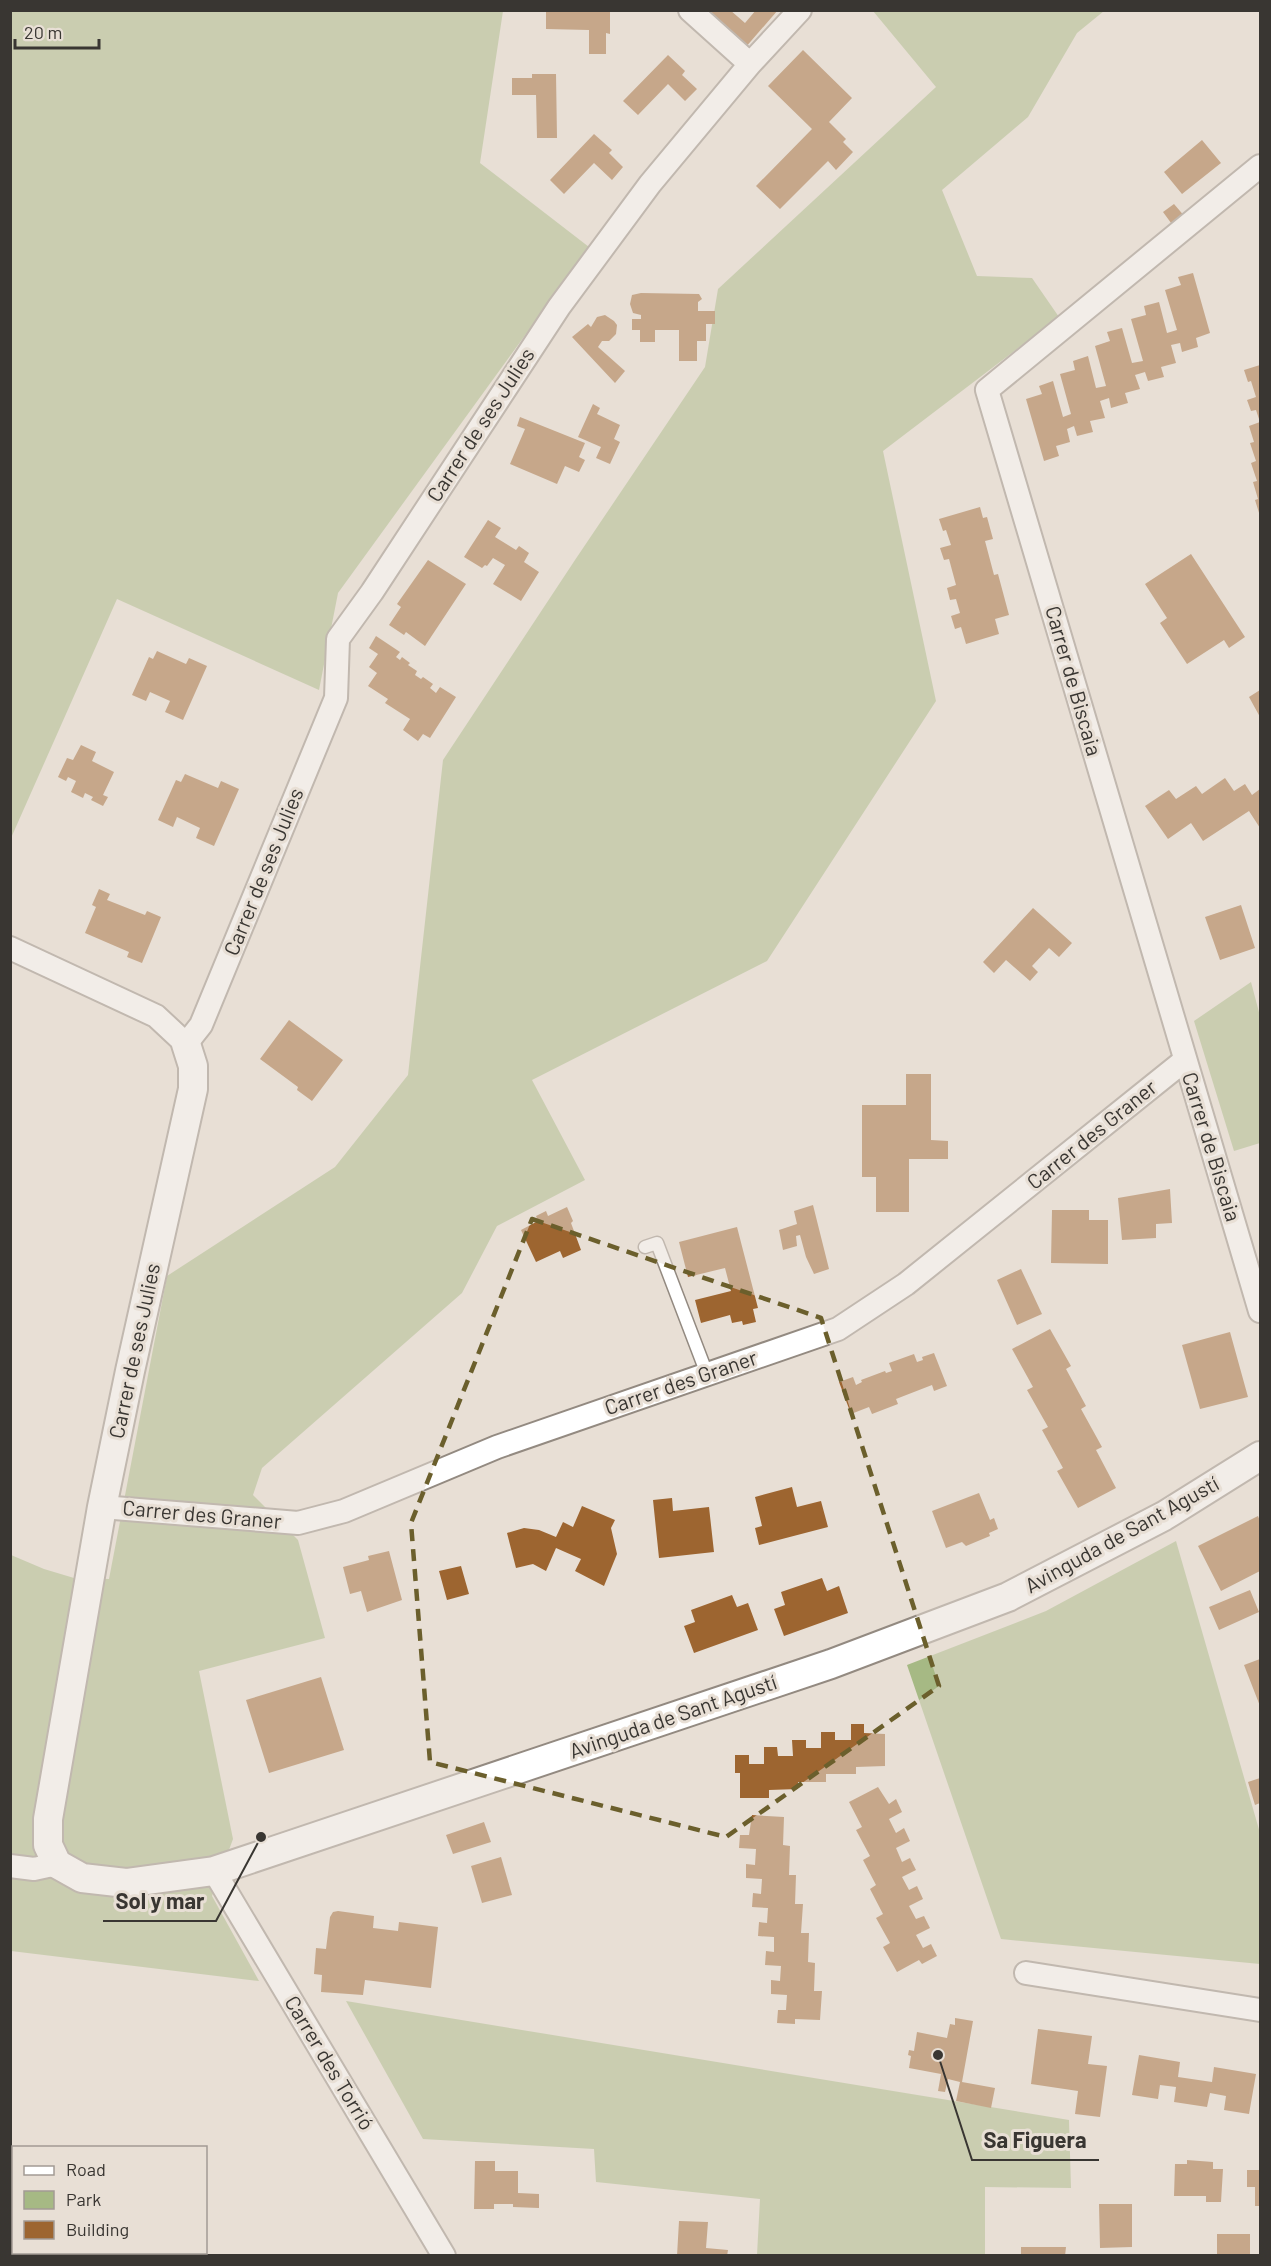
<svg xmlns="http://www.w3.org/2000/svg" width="1271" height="2266" font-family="Barlow,sans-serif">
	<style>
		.green { fill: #a6b984 }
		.building { fill: #9d6530 }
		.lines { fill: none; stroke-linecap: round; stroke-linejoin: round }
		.service-casing { stroke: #938a81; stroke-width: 15 }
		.minor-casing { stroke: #938a81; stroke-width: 26 }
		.tertiary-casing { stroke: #938a81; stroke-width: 32 }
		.service { stroke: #fff; stroke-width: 12 }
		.minor { stroke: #fff; stroke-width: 22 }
		.tertiary { stroke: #fff; stroke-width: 28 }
		.marked { fill: none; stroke: #6b5f2c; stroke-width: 4.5; stroke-dasharray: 12 8; stroke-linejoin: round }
		.labels { text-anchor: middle; stroke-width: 6; stroke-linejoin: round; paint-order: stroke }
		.street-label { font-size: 21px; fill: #393632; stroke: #e8dfd5 }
		.leader { fill: none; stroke: #393632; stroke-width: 2 }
		.callout-dot { fill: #393632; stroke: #e8dfd5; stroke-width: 2 }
		.callout-label { font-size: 22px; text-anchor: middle; font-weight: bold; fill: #393632; stroke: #e8dfd5; stroke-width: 6; stroke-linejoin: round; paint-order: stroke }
	</style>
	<rect width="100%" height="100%" fill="#e8dfd5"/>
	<path class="green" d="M11 11H503L480 163 589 247 338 593 319 690 117 599 11 838Z
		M873 11H1104L1077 33 1028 117 942 190 977 276 1032 278 1059 317 883 451 936 701 767 961 532 1080 585 1180 497 1226 462 1293 262 1468 253 1495 298 1540 325 1638 199 1671 233 1839 212 1896 259 1981 11 1951V1555L44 1569 74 1578 109 1579 167 1276 335 1167 408 1075 443 760 575 560 705 367 718 289 936 87Z
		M1251 982 1260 1016V1143L1234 1151 1194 1021Z
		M1176 1541 1260 1833V1964L1001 1939 907 1665 1046 1611Z
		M346 2001 1069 2120 1071 2188 985 2187V2255H757L760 2199 596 2182 594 2149 423 2139Z"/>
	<path class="building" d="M546 10H610V34L606 33V54H589V30L546 29Z
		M701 10H730L745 23 756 10H778L745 48Z
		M803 50 852 98 829 122 846 139 843 142 853 152 836 170 828 161 780 209 756 186 812 129 768 86Z
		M668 55 685 71 682 75 697 89 685 101 668 84 638 115 623 101Z
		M532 74H556L557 138H537L536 95H512V78H532Z
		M594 134 612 150 609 153 623 167 612 180 594 163 564 194 550 180Z
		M1202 140 1221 163 1182 194 1164 172Z
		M1174 204 1186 218 1174 227 1163 212Z
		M1193 273 1210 333 1196 338 1198 347 1182 352 1180 343 1171 345 1176 363 1161 367 1164 377 1148 381 1145 372 1135 375 1140 389 1125 393 1128 403 1111 408 1109 398 1100 401 1105 418 1090 421 1093 432 1077 436 1074 426 1067 429 1070 442 1056 446 1059 456 1044 461 1026 399 1042 394 1039 386 1053 381 1063 417 1071 414 1060 374 1075 370 1073 361 1088 356 1096 388 1106 386 1095 346 1110 341 1107 332 1122 328 1132 363 1143 361 1131 319 1146 315 1144 306 1159 302 1167 333 1177 330 1165 290 1181 285 1178 277Z
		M641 293 699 294 702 299 698 302V311H715V324H706V341H697V361H679V330H655V342H640V330H632V319H641V315L633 313 630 304 632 295Z
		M605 315 614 321 617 325 616 334 609 341H602L598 347 625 371 615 383 572 337 588 324 591 327 597 317Z
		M1260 365V516L1255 500 1258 499 1253 482 1257 481 1251 463 1256 461 1250 443 1254 442 1249 426 1260 422 1256 410 1251 411 1247 400 1256 397 1251 381 1248 382 1244 370Z
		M593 404 600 408 597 414 620 425 614 439 620 442 610 464 596 458 601 447 578 437Z
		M520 417 585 443 579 457 585 460 579 472 565 466 557 484 510 464 525 429 517 426Z
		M980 507 983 518 987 517 993 539 985 541 994 575 998 574 1009 615 995 619 999 634 966 644 961 627 955 629 951 616 960 613 956 599 950 600 947 588 956 585 949 559 944 560 940 548 951 545 946 530 943 531 939 519Z
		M488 520 501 528 495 537 516 550 519 546 529 553 524 562 539 572 521 601 493 584 505 565 493 558 487 566 485 565 482 568 464 557Z
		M1191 554 1245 637 1229 648 1224 640 1187 664 1160 623 1167 618 1145 584Z
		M428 560 466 584 425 646 406 632 404 635 389 625 401 607 397 604Z
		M376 636 400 652 396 657 400 660 402 657 410 663 408 665 417 671 415 675 421 679 423 677 433 684 430 688 436 693 440 687 456 697 430 738 423 734 418 741 403 730 410 719 385 703 388 699 368 686 377 673 369 667 378 654 369 648Z
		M157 651 186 664 189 658 207 666 183 720 165 712 170 701 150 692 146 701 132 695 149 657 153 659Z
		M1260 690V717L1249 697Z
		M81 745 96 752 92 761 114 772 103 795 108 797 103 806 91 800 93 797 85 793 83 798 71 792 76 781 68 777 66 781 58 777 67 758 73 760Z
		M185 774 218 788 221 781 239 789 214 846 196 838 200 828 177 817 173 827 158 820 176 780 181 782Z
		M1225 778 1234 791 1245 784 1252 795 1260 789V828L1249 811 1203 841 1191 823 1168 839 1145 806 1169 790 1176 799 1196 786 1202 794Z
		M99 889 110 894 107 900 145 915 147 911 161 917 142 963 127 957 129 952 85 933 96 907 92 905Z
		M1241 905 1255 948 1220 960 1205 917Z
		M1033 908 1072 943 1059 957 1049 948 1032 966 1038 972 1030 981 1006 960 994 973 983 962Z
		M289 1020 343 1060 312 1101 297 1090 298 1087 260 1059Z
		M906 1074H931V1140L948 1141V1159H909V1212H876V1177H862V1105H906Z
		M1170 1189 1172 1223 1156 1224V1238L1122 1240 1118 1198Z
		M813 1205 829 1269 814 1274 806 1257 800 1235 796 1236 797 1246 783 1250 779 1230 797 1224 794 1211Z
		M567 1207 573 1221 571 1223 581 1250 563 1258 560 1251 536 1262 521 1230 538 1221 536 1216 546 1211 548 1216Z
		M1052 1210H1089V1220H1108V1264L1051 1263Z
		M737 1227 758 1308 753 1309 756 1322 743 1325 742 1321 732 1323 730 1315 701 1323 695 1300 731 1291 725 1268 688 1277 679 1242Z
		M1021 1269 1042 1314 1017 1325 997 1280Z
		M1050 1329 1071 1366 1066 1369 1086 1406 1081 1409 1102 1447 1096 1450 1116 1488 1078 1508 1057 1471 1063 1468 1042 1430 1048 1427 1027 1390 1033 1387 1012 1349Z
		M1230 1332 1248 1397 1200 1409 1182 1345Z
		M934 1353 947 1386 934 1391 932 1385 896 1399 898 1404 872 1414 869 1407 851 1414 839 1382 853 1377 856 1385 862 1382 861 1380 885 1371 886 1373 892 1371 889 1363 914 1354 917 1362 923 1360 922 1357Z
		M792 1487 797 1507 821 1501 828 1527 759 1545 755 1528 762 1526 755 1497Z
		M979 1493 990 1520 994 1518 998 1529 989 1533 990 1536 966 1546 962 1542 946 1548 932 1511Z
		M672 1498 673 1511 709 1507 714 1552 659 1558 653 1500Z
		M582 1506 615 1520 611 1528 617 1554 604 1586 575 1571 581 1559 556 1548 546 1571 533 1564 516 1568 507 1533 524 1528 539 1530 556 1537 563 1522 573 1527Z
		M1258 1516 1260 1521V1571L1221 1591 1198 1546Z
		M389 1551 402 1600 367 1612 361 1591 350 1594 343 1567 369 1560 368 1556Z
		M461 1566 469 1594 447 1600 439 1571Z
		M822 1578 827 1591 839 1586 848 1613 784 1636 774 1609 785 1605 781 1592Z
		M1250 1590 1259 1612 1219 1630 1209 1607Z
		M732 1595 737 1607 748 1603 758 1630 694 1653 684 1626 695 1622 691 1610Z
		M1260 1659V1706L1244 1665Z
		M321 1677 344 1750 269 1773 246 1700Z
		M851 1724H864V1733L885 1734V1766L856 1767V1774H826V1782H798V1789L769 1790V1798H740V1773H735V1755H749V1764H764V1747H777L778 1756H793L792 1740H806V1748H821V1732H835V1740H851Z
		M1260 1778V1803L1255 1805 1248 1782Z
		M878 1787 889 1804 896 1799 902 1812 889 1819 896 1833 904 1828 910 1841 896 1848 902 1862 910 1858 916 1870 902 1877 909 1890 917 1886 923 1899 909 1906 916 1919 924 1916 930 1928 916 1935 923 1948 931 1944 937 1956 922 1964 919 1960 897 1972 883 1947 890 1943 876 1918 883 1914 870 1889 876 1885 863 1860 870 1856 856 1830 862 1827 849 1802Z
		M752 1815 784 1817 783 1845 790 1846 789 1875H796L795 1904H803L801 1933H809L808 1962 815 1963 814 1991H822L820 2020 795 2019V2024L777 2023 778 2010H786L787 1995 771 1994V1980L780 1981 781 1966 765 1965 766 1951 774 1952V1937L758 1936 759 1922 767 1923 768 1908 752 1907 753 1893 761 1894 762 1879 746 1878V1864L755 1865 756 1849 739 1848 740 1835H749Z
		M484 1822 491 1842 453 1854 446 1835Z
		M501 1857 512 1895 482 1903 471 1866Z
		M338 1911 374 1916 373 1928 398 1931 399 1922 438 1927 431 1988 365 1980 363 1995 321 1992 322 1975 314 1974 316 1948 326 1949 330 1917 333 1912Z
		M955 2018 973 2021 962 2082 995 2088 991 2108 956 2101 960 2082 948 2079 945 2092 938 2091 941 2074 909 2068 911 2056 908 2055 909 2050 914 2051 917 2032 947 2038 950 2024 955 2025Z
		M1038 2029 1092 2036 1088 2064 1107 2066 1100 2117 1075 2114 1078 2091 1031 2084Z
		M1139 2055 1180 2062 1178 2077 1212 2082 1214 2067 1256 2074 1249 2114 1224 2110 1226 2096 1210 2093 1207 2107 1174 2102 1176 2087 1160 2085 1158 2099 1132 2095Z
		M1187 2160 1213 2162V2169H1223L1221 2202H1206V2196H1174L1175 2164H1187Z
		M475 2161H495V2171H518V2193L539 2194V2208L513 2207V2204H494V2209H474Z
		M1247 2170H1260V2206H1255V2187H1247Z
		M1099 2204H1132V2247L1100 2248Z
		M679 2221 708 2222 706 2248 728 2250 727 2256H677Z
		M1217 2234H1250V2256H1217Z
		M1021 2247H1066L1065 2256H1021Z"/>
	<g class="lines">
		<defs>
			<path id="service" d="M645 1247 657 1243 707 1374"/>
			<path id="minor" d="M690 10 750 64
				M1260 166 987 390 1260 1311
				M10 948 156 1016 186 1044 201 1025 336 698 338 639 372 592 559 307 650 184 750 64 800 10
				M102 1507 298 1523 344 1511 497 1447 838 1329 906 1284 1185 1060
				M10 1866 34 1869 57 1864
				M214 1871 444 2256
				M1026 1973 1260 2010"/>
			<path id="tertiary" d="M186 1044 193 1066V1089L130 1371 102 1507 48 1819V1845L57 1864 82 1878 126 1883 214 1871 831 1664 1008 1597 1164 1516 1260 1456"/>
		</defs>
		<use href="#service" class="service-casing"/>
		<use href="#minor" class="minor-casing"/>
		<use href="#tertiary" class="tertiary-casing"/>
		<use href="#service" class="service"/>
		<use href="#minor" class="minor"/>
		<use href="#tertiary" class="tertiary"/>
	</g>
	<path d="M0 0H1271V2266H0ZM532 1219 821 1318 939 1686 726 1837 430 1762 411 1523Z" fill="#e8dfd5" fill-opacity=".55" fill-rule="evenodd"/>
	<path class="marked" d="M532 1219 821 1318 939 1686 726 1837 430 1762 411 1523Z"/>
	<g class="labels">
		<g class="street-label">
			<text transform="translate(481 425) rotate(-57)" y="7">Carrer de ses Julies</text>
			<text transform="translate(1073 681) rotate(74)" y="7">Carrer de Biscaia</text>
			<text transform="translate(264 872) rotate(-68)" y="7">Carrer de ses Julies</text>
			<text transform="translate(1092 1135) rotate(-39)" y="7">Carrer des Graner</text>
			<text transform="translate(1211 1147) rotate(73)" y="7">Carrer de Biscaia</text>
			<text transform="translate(135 1351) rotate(-78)" y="7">Carrer de ses Julies</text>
			<text transform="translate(681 1383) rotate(-19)" y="7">Carrer des Graner</text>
			<text transform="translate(202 1515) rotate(5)" y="7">Carrer des Graner</text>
			<text transform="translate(1122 1535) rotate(-29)" y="7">Avinguda de Sant Agustí</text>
			<text transform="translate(673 1717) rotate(-19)" y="7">Avinguda de Sant Agustí</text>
			<text transform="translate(329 2063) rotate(59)" y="7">Carrer des Torrió</text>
		</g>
	</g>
	<path class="leader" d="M261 1837L216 1921H103M938 2055L972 2160H1099"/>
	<g class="callout-dot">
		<circle cx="261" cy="1837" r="6"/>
		<circle cx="938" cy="2055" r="6"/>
	</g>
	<g class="callout-label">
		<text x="160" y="1909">Sol y mar</text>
		<text x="1035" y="2148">Sa Figuera</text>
	</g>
	<rect width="1271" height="2266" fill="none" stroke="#393632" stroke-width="24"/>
	<rect x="12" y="2146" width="195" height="108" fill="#e8dfd5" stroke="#a29b94" stroke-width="1.5"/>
	<rect x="24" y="2166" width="30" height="9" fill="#ffffff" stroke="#a29b94" stroke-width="1.5"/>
	<text x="66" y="2176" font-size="18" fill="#393632">Road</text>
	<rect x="24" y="2191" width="30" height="18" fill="#a6b984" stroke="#a29b94" stroke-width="1.5"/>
	<text x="66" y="2206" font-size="18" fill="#393632">Park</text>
	<rect x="24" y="2221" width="30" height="18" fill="#9d6530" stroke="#a29b94" stroke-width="1.5"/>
	<text x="66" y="2236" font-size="18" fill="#393632">Building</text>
	<path d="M15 39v9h84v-9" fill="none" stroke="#393632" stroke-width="3"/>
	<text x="24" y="39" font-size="18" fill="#393632" stroke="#e8dfd5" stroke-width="4.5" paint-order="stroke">20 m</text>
</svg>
